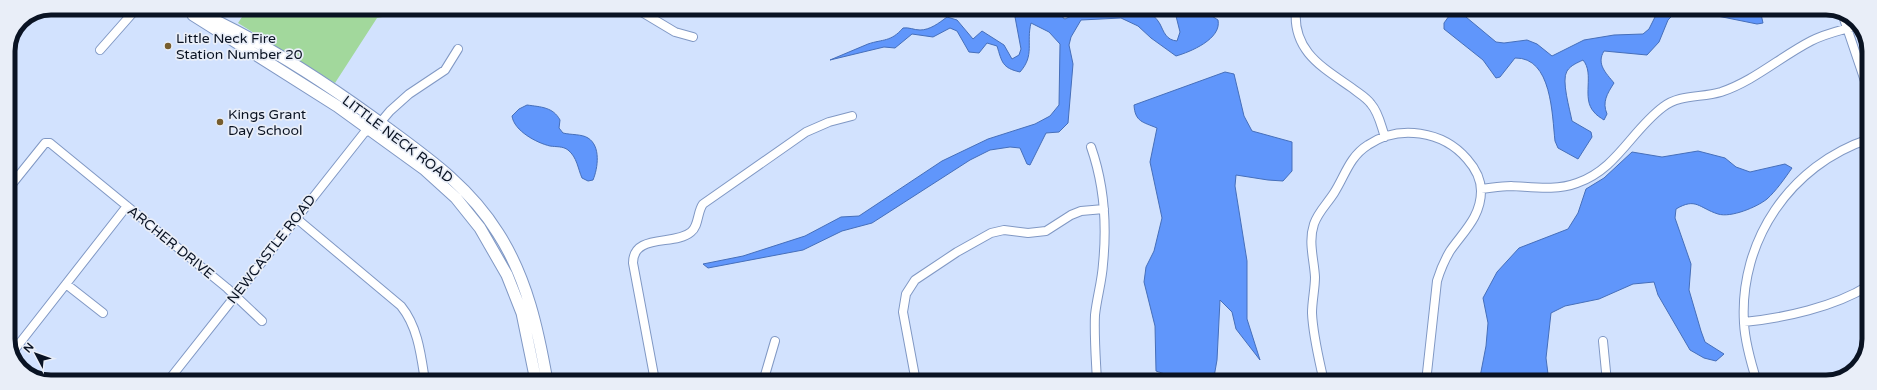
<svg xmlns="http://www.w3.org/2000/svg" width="1877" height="390" font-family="'Varela Round',sans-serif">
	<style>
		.green { fill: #a2d89c }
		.water { fill: #6096fb; stroke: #466fba }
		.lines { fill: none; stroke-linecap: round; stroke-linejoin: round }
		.street-casing { stroke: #8098c4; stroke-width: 10 }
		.secondary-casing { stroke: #8098c4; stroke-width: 13 }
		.street { stroke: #fff; stroke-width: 8 }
		.secondary { stroke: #fff; stroke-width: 11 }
		.poi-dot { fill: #765d2e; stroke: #e9eef8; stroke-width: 1.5 }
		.labels { text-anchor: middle; stroke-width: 3.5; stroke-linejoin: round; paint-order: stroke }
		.poi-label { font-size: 14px; fill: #0a1323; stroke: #e9eef8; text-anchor: start }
		.street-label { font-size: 14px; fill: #0a1323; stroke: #e9eef8 }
		.rim { fill: none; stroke: #0a1323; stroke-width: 5 }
	</style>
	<rect width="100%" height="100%" fill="#d2e2fe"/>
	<path class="green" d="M248 8H403L399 14 377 18 335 83 238 23Z"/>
	<path class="water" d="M1053 8H1070L1063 13V18L1065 19 1088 8 1133 13 1138 11V8H1148C1151 15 1157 18 1160 24 1164 32 1166 40 1177 41L1180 32 1174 8 1201 9 1218 20C1222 39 1190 52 1176 56L1151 38 1138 26 1121 18 1081 20 1071 37 1069 45 1073 64 1068 123 1059 132 1046 133 1030 165 1027 164 1020 148 1010 147 990 150 970 160 872 223 842 231 803 250 708 268 703 264 743 256 805 236 841 217 859 216 942 161 988 139 1035 124 1050 116 1059 105 1060 44 1049 32 1031 23C1026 43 1035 55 1020 72 1002 68 1002 62 997 46L987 43 979 53 969 52 957 31 950 28 933 37 912 34 895 48 884 47 830 60C843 55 855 49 868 44 883 39 891 42 903 28 909 27 914 30 920 30 930 30 939 23 947 17L957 20 973 39 982 31 1004 45 1012 59 1019 55 1021 49 1015 17 1024 14 1050 16Z
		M1454 9H1468L1466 17 1496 42 1504 43 1527 40 1537 44 1552 56 1584 40 1614 35 1643 34 1649 29 1659 9H1747L1761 14 1763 23 1757 24 1688 10 1677 11 1668 20 1659 42 1647 55 1604 51C1596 64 1606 73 1614 83 1607 94 1602 102 1607 114L1604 120C1601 118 1596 115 1594 112 1581 98 1595 74 1583 60 1577 63 1571 65 1567 71 1561 80 1570 110 1572 121L1591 132 1592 137 1578 159 1558 148 1555 141C1552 115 1552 57 1515 58L1500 77 1496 78 1483 60 1444 29V23Z
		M1225 72 1234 74 1244 116 1252 131 1292 142V171L1283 181 1268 180 1236 175 1235 186 1247 261V319L1260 360 1236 329 1232 312 1220 300 1217 360 1214 377C1197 385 1173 377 1156 371L1155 326 1144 282 1146 267 1154 251 1162 218 1150 162 1157 128C1143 122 1135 122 1134 105Z
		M527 105C541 107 553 107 560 120L559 128 563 133C571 135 582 134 588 138 601 146 598 168 593 180L588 181 582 178C578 169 577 157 568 150 563 146 556 147 550 146 537 143 514 131 512 116L519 109Z
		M1698 151 1725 158 1736 167 1750 172 1785 164 1792 168C1785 178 1776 191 1767 199 1757 207 1731 218 1718 214 1699 208 1696 197 1676 209L1675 218 1691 264 1689 290 1701 331 1705 342 1724 354 1716 361 1704 358 1690 350 1658 295 1654 282 1633 284 1599 299 1565 306 1551 313 1546 358 1549 382H1479L1486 346 1488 323 1483 298 1497 272 1519 248 1568 229 1578 213 1586 189 1604 178 1632 152 1662 157Z"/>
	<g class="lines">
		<defs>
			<path id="street" d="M635 8 675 32 693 37
				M1296 9C1292 51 1322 67 1352 88 1358 93 1366 97 1371 104 1379 113 1381 126 1385 137
				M1842 13 1869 93
				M100 50 137 8
				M1091 147C1104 184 1107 224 1103 264 1102 281 1097 297 1095 315 1094 337 1096 360 1097 382
				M8 189 45 143H50L227 288 262 321
				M1481 189C1491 188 1501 186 1511 186 1533 187 1556 191 1577 183 1617 169 1631 131 1663 107 1680 94 1701 98 1721 92 1754 81 1780 57 1811 41 1826 33 1843 30 1859 25
				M296 218 401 306C418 327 421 355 425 381
				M66 284 103 313
				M1744 322C1784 318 1834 307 1868 286
				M1603 341 1607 382
				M12 353 127 206
				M168 381 364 133 379 124 390 111 409 94 445 70 458 49
				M655 381 633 263C633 233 675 246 691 232 699 226 697 212 703 204L806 132 829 122 852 116
				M763 382 775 341
				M916 382 903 312 906 294 915 280 957 252 991 233 1004 230 1028 233 1046 231 1071 215 1081 211 1104 209
				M1324 382C1319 359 1313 336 1312 313 1312 301 1315 289 1315 277 1314 259 1308 242 1314 224 1318 212 1327 204 1334 193 1345 176 1349 157 1368 145 1399 124 1443 131 1467 159 1475 168 1481 178 1481 191 1481 217 1463 232 1450 251 1444 261 1440 271 1437 281L1426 382
				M1757 382C1751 363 1745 343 1744 323 1739 241 1790 165 1869 139"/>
			<path id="secondary" d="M188 8C260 39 327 83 390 130 431 160 471 189 498 233 527 278 538 330 547 381
				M193 15 337 106 424 169 456 198 480 228 507 275 522 313 536 381"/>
		</defs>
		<use href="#street" class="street-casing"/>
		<use href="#secondary" class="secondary-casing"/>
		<use href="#street" class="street"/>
		<use href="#secondary" class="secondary"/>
	</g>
	<g class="poi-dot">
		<circle cx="168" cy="46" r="4"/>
		<circle cx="220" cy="122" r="4"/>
	</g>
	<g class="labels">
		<g class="poi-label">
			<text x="176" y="43">Little Neck Fire<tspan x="176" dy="16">Station Number 20</tspan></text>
			<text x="228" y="119">Kings Grant<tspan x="228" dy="16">Day School</tspan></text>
		</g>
		<g class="street-label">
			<text transform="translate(398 139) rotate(37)" y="5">LITTLE NECK ROAD</text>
			<text transform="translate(171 242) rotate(39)" y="5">ARCHER DRIVE</text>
			<text transform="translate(271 249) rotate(-52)" y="5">NEWCASTLE ROAD</text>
		</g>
	</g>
	<path d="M0 0H1877V390H0ZM51 15H1826A36 36 0 0 1 1862 51V339A36 36 0 0 1 1826 375H51A36 36 0 0 1 15 339V51A36 36 0 0 1 51 15Z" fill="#e9eef8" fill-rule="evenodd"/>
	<path class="rim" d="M51 15H1826A36 36 0 0 1 1862 51V339A36 36 0 0 1 1826 375H51A36 36 0 0 1 15 339V51A36 36 0 0 1 51 15Z"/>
	<g transform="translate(36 354) rotate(311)" stroke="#e9eef8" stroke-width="3" paint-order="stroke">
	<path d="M0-3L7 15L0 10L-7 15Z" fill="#0a1323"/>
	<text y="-6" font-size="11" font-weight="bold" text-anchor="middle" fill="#0a1323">N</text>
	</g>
</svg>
